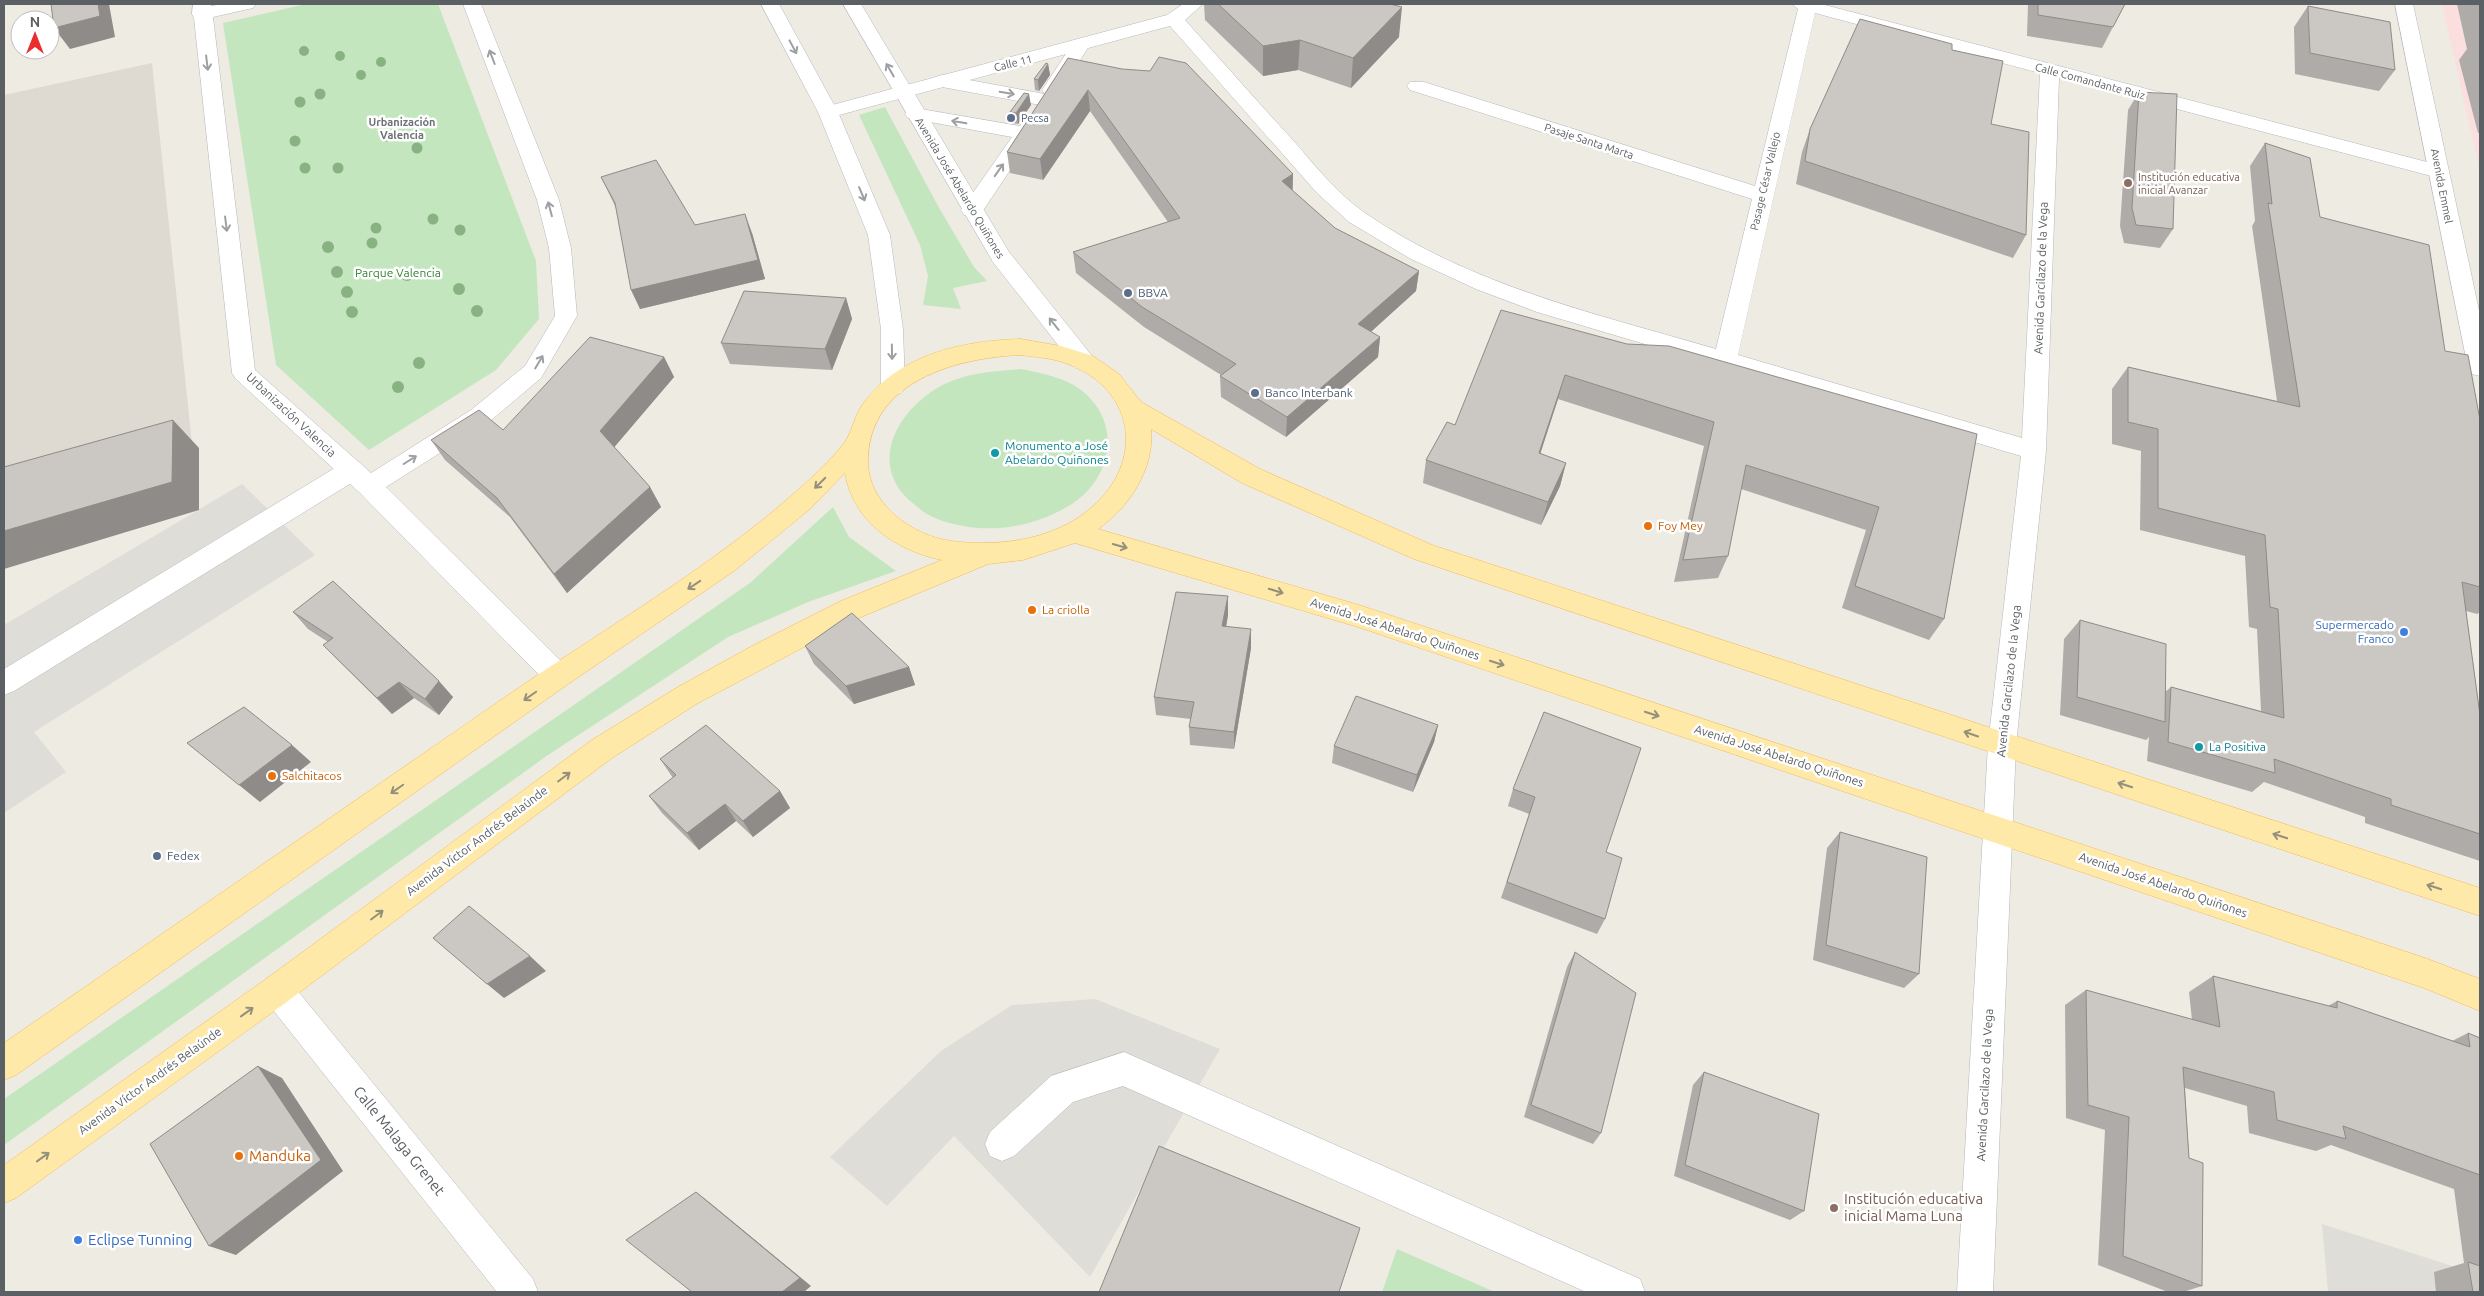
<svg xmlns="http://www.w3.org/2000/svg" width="2484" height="1296" font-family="Ubuntu,sans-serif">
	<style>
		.industrial { fill: #dfddd8 }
		.education { fill: #dedad1 }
		.medical { fill: #fbdfdf }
		.green { fill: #c3e6bf }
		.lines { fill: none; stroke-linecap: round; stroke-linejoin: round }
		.lane-casing { stroke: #b4b7bb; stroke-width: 1 }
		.street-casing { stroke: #b4b7bb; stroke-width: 1 }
		.secondary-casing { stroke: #b5b9be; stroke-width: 1 }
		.primary-casing { stroke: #f3ba58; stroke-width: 1 }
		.lane { fill: #fff; fill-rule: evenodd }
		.street { fill: #fff; fill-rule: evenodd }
		.secondary { fill: #fff; fill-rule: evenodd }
		.primary { fill: #ffe9a8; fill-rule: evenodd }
		.tree { fill: #89b282 }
		.wall { fill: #afaba8 }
		.shaded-wall { fill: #8e8b88 }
		.building { fill: #cbc7c3; stroke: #8e8b88 }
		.oneway { stroke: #9da0a2 }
		.oneway2 { stroke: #94907c }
		.service-dot { fill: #5c6f8a; stroke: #fff; stroke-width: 2 }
		.education-dot { fill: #8d6e63; stroke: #fff; stroke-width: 2 }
		.culture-dot { fill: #0f9aa8; stroke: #fff; stroke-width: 2 }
		.food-dot { fill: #e8710a; stroke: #fff; stroke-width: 2 }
		.shop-dot { fill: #3f7fe0; stroke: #fff; stroke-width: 2 }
		.labels { text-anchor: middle; stroke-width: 5; stroke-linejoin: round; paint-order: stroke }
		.far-street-label { font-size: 11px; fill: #5b6064; stroke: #fff }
		.far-service-label { font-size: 11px; fill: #4e5e75; stroke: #fff; text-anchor: start }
		.far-neighbourhood-label { font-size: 11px; font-weight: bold; fill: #6c7276; stroke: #fff }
		.far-education-label { font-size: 11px; fill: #785e54; stroke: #fff; text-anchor: start }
		.park-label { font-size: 12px; fill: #378333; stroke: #fff }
		.street-label { font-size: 12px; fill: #5b6064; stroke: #fff }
		.service-label { font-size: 12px; fill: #4e5e75; stroke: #fff; text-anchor: start }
		.culture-label { font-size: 12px; fill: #0d838f; stroke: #fff; text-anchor: start }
		.food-label { font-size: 12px; fill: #c56008; stroke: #fff; text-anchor: start }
		.shop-label { font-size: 12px; fill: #366cbe; stroke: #fff; text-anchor: end }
		.near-street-label { font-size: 15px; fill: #5b6064; stroke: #fff }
		.near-food-label { font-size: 15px; fill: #c56008; stroke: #fff; text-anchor: start }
		.near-education-label { font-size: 15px; fill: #785e54; stroke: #fff; text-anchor: start }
		.near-shop-label { font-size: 15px; fill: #366cbe; stroke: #fff; text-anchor: start }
	</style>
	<rect width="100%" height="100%" fill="#eeebe3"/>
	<path class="industrial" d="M242 484 315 555 34 732 66 772 4 813V625Z
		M1095 999 1220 1049 1090 1277 954 1136 887 1206 830 1157 941 1051 1012 1005Z
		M2322 1224 2480 1275V1292H2328Z"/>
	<path class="education" d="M152 63 192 444 4 496V95Z"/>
	<path class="medical" d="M2442 4H2480V172Z"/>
	<path class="green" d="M306 4H438L536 261 539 319 496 370 369 450 276 365 223 23Z
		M885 107 938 206 974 267 987 281 953 288 961 309 923 305 928 276 920 245 859 115Z
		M1021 369C1041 373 1064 377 1081 390 1125 424 1111 484 1065 508 1038 523 1009 530 978 528 959 526 937 522 921 510 916 505 909 501 904 495 866 452 910 396 954 380 976 372 998 371 1021 369Z
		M833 507 849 537 896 571 808 602 728 637 548 755 4 1145V1099L750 583Z
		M1397 1249 1495 1292H1382Z"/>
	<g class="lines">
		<defs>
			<path id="lane" d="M1080 40 1087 42 1089 46 1059 94 1053 96 1056 100 1053 104 1046 106 942 87 935 85 932 81 935 77 942 75 1045 94 1042 90 1071 46 1073 42Z
				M915 108 1020 126 1022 123 1029 121 1036 123 1039 127 980 215 972 217 964 215 961 210 1012 137 908 118 905 114 908 110Z
				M352 461 361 463 364 470 361 477 14 691 4 695V669L343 463Z"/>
			<path id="street" d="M193 4H211V6L223 4H256L253 8 213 17 255 370 371 473 471 410 525 366 555 316 549 248 537 200 463 4H481L559 200 571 248 577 316 541 378 489 422 386 487 568 668 572 676 568 684 558 688 548 684 360 493 236 379 232 373 194 18 192 14Z
				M1183 4H1203L1185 20C1220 59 1255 99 1291 138 1314 164 1336 193 1365 213 1469 285 1596 314 1716 349L1752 199 1410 90 1407 86 1410 82H1424L1755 186 1798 9 1792 4H1821L2446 167 2449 172 2446 177 2439 178 2059 78 2046 451 2016 745 1993 1292H1957L1988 745 2021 456 1537 312 1476 289 1411 259 1349 222 1317 193 1170 26 828 118 821 116 818 112 821 108 1167 15ZM1815 13 2040 73 2022 438 1738 355Z
				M277 974 288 979 533 1279 538 1292H497L266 1001 261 990 266 979Z
				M1124 1052 1640 1279 1645 1292H1586L1123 1086 1073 1102 1014 1156 1002 1161 990 1156 985 1144 990 1132 1051 1076Z"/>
			<path id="secondary" d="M761 4H779L838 112 890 235 903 329 905 387 901 393 893 395 885 393 881 387V329L868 235 818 112Z
				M843 4H861L1009 252 1092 356 1096 362 1092 368 1084 370 1076 368 993 262Z
				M2395 4H2413L2480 315V376L2472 374 2468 368Z"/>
			<path id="primary" d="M1020 339 1061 346 1093 356 1119 374 1141 402 1260 469 1432 545 2480 888V916L1414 559 1242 483 1151 429C1155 468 1129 508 1098 529L1359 605 2425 958 2480 979V1011L2424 988 1358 627 1075 543 1023 560 988 564 861 617 698 703 612 758 288 1001 16 1198 4 1203V1165L266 979 592 740 678 687 754 645 841 601 942 560C897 551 853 522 845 473L810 509 734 571 568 684 16 1075 4 1080V1043C175 925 346 807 517 689 609 626 706 570 790 497 807 482 831 461 844 443 852 433 854 416 863 404 899 354 962 341 1020 339ZM1020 355C1036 357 1053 358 1068 364 1136 390 1145 462 1091 508 1061 534 1020 543 982 543 956 543 932 540 910 526 886 512 867 488 868 459 870 381 956 358 1020 355Z"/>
		</defs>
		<use href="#lane" class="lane-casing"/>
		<use href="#street" class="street-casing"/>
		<use href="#secondary" class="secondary-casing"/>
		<use href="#primary" class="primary-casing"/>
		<use href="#lane" class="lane"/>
		<use href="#street" class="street"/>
		<use href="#secondary" class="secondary"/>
		<use href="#primary" class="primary"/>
	</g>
	<g class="tree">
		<circle cx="304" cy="51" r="5"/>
		<circle cx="340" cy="56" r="5"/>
		<circle cx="381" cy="62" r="5"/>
		<circle cx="361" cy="75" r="5"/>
		<circle cx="320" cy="94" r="5.5"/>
		<circle cx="300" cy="102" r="5.5"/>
		<circle cx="386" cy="136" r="5.5"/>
		<circle cx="295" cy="141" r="5.5"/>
		<circle cx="417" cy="148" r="5.5"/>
		<circle cx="305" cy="168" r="5.5"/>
		<circle cx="338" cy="168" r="5.5"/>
		<circle cx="433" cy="219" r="5.5"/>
		<circle cx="376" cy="228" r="5.5"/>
		<circle cx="460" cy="230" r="5.5"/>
		<circle cx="372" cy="243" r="5.5"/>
		<circle cx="328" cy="247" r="6"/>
		<circle cx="337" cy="272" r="6"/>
		<circle cx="407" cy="275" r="6"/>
		<circle cx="459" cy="289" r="6"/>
		<circle cx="347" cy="292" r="6"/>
		<circle cx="477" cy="311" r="6"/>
		<circle cx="352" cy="312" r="6"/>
		<circle cx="419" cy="363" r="6"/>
		<circle cx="398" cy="387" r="6"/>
	</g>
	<path class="wall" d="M1204 4H1390L1399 37 1351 88 1298 70 1263 76 1205 20Z
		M2028 4H2125L2102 48 2027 36Z
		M2457 4H2480V133H2478L2459 60 2467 49Z
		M2308 6 2395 70 2379 91 2295 74 2294 27Z
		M1952 50 1991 124 2026 235 2013 258 1796 184 1802 152 1810 129Z
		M1068 58 1293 174V191L1335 228 1419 271 1416 291 1371 332 1380 337 1378 357 1286 437 1221 397 1220 376 1221 375 1144 327 1076 273 1073 252 1168 222 1090 111 1043 180 1010 173 1007 152Z
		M1048 64 1050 75 1039 91 1035 90 1034 79Z
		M2139 92 2173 229 2160 248 2124 243 2120 226 2128 110Z
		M1031 105 1018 124 1012 123 1010 112Z
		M2265 143 2320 217 2445 351 2480 420V612L2477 614 2466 611 2480 715V861L2365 823V817L2264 782 2252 792 2147 761 2149 737 2146 740 2060 715 2064 639 2080 620 2165 692 2171 687 2261 711 2257 629 2249 627 2245 556 2140 530 2141 451 2112 444V389L2128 367 2277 401 2252 226 2255 221 2250 166Z
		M601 177 695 225 752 233 765 279 640 309 616 208Z
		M846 298 852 319 832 370 730 364 721 343Z
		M1627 344 1977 434 1944 619 1929 640 1842 608 1866 530 1741 489 1728 556 1718 578 1674 582 1704 446 1558 399 1540 454 1566 463 1560 486 1541 525 1423 483 1426 460 1455 425Z
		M664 357 674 377 614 447 650 487 661 507 567 593 510 517 445 460 431 440 503 430Z
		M1228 596V615L1226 627 1251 648 1234 749 1190 745 1189 727 1191 719 1156 715 1154 697Z
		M293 612 453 697 439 715 414 698 392 714 323 645 328 642 308 629Z
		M805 646 909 667 915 685 854 704 814 664Z
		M1544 712 1606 852 1605 919 1597 934 1501 898 1529 814 1508 806 1513 789Z
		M1438 725 1434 742 1413 792 1332 763 1334 746Z
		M660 759 780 791 790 808 753 837 736 821 699 850 662 813 649 796 673 778Z
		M1840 832 1919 974 1904 988 1813 960 1827 848Z
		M1575 952 1601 1133 1593 1144 1524 1117 1567 967Z
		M2213 976 2328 1006 2337 1001 2452 1041 2468 1033 2480 1038V1292H2436L2434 1272 2464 1263 2454 1189 2331 1145 2316 1151 2249 1133 2247 1106 2185 1088 2189 1158 2202 1286 2183 1292H2168L2098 1265 2105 1130 2066 1118 2065 1005 2086 990 2192 1020 2189 992Z
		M1704 1072 1804 1211 1790 1220 1674 1176 1693 1085Z"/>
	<path class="shaded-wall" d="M98 4H109L115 37 70 49 54 28Z
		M1402 7 1399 37 1351 88 1353 58Z
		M1300 40 1298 70 1263 76V46Z
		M1048 64 1050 75 1039 91 1038 80Z
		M1088 90 1090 111 1043 180 1040 159Z
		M1029 94 1031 105 1018 124 1016 113Z
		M1293 174 1292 195 1282 181Z
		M745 214 752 233 765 279 640 309 631 290Z
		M1419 271 1416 291 1356 345 1358 324Z
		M846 298 852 319 832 370 825 349Z
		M1380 337 1378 357 1286 437 1287 417Z
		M664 357 674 377 611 451 600 431Z
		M1565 375 1558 399 1533 476 1539 453Z
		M173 420 199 448V510L4 569V531Z
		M1566 463 1560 486 1541 525 1548 502Z
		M650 487 661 507 567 593 554 574Z
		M1228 596V615L1223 645 1222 626Z
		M1251 629V648L1234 749V732Z
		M909 667 915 685 854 704 846 686Z
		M439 681 453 697 439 715 425 699Z
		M399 682 414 698 392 714 377 698Z
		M1438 725 1434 742 1413 792 1417 775Z
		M292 745 311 762 260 802 239 785Z
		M780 791 790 808 753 837 743 821Z
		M725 804 736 821 699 850 687 833Z
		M530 956 546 971 504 998 487 984Z
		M258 1066 282 1078 343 1171 236 1255 209 1246Z
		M696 1192 709 1202 811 1286 804 1292H782Z"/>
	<path class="building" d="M51 4H98L100 16 54 28Z
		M1218 4H1390L1402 7 1353 58 1300 40 1263 46Z
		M2038 4H2125L2113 27 2038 15Z
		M2308 6 2390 22 2395 70 2310 53Z
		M1860 19 1952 44V50L2003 61 1991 124 2029 132 2026 235 1805 161 1810 129Z
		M1159 57 1186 63 1293 174 1282 181 1335 228 1419 271 1358 324 1380 337 1287 417 1220 376 1236 364 1142 307 1073 252 1180 218 1088 90 1040 159 1007 152 1068 58 1122 69 1150 71Z
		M1046 63 1048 64 1038 80 1034 79Z
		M2139 92 2177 94 2173 229 2136 225 2132 208Z
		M1024 93 1029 94 1016 113 1010 112Z
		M2265 143 2310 158 2320 217 2429 245 2445 351 2468 355 2480 420V587L2462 582 2480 715V834L2391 805V799L2274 759 2275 773 2168 742 2171 687 2284 718 2278 609 2270 607 2265 535 2158 508V429L2128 422V367L2300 407 2268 203 2272 204Z
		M656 160 695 225 745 214 758 260 631 290 615 203 601 177Z
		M744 291 846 298 825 349 721 343Z
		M1501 310 1627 344 1669 346 1977 434 1944 619 1855 586 1879 507 1746 465 1728 556 1683 560 1714 422 1565 375 1539 453 1566 463 1548 502 1426 460 1447 422 1455 425Z
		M590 337 664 357 600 431 650 487 554 574 497 498 431 440 479 410 503 430Z
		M173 420 172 482 4 531V467Z
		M333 581 439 681 425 699 399 682 377 698 323 645 333 638 293 612Z
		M1176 592 1228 596 1222 626 1251 629 1234 732 1189 727 1194 702 1154 697Z
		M852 613 909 667 846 686 805 646Z
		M2080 620 2166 644 2165 722 2077 697Z
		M1356 696 1438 725 1417 775 1334 746Z
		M244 707 292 745 239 785 187 743Z
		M1544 712 1641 748 1606 852 1622 858 1605 919 1507 882 1535 797 1513 789Z
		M706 725 780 791 743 821 725 804 687 833 649 796 676 775 660 759Z
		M1840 832 1927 857 1919 974 1826 945Z
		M469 906 530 956 487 984 433 938Z
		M1575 952 1636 993 1601 1133 1531 1105Z
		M2213 976 2337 1008V1001L2470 1047 2468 1033 2480 1038V1175L2343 1126 2346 1139 2277 1120 2274 1092 2183 1067 2189 1158 2203 1163 2202 1286 2123 1256 2129 1117 2088 1105 2086 990 2220 1027Z
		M258 1066 321 1160 209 1246 150 1144Z
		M1704 1072 1819 1114 1804 1211 1685 1165Z
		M1159 1146 1360 1228 1339 1292H1099Z
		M696 1192 800 1278 782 1292H692L626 1240Z
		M2468 1262 2480 1266V1292H2473Z"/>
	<defs><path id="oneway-shaft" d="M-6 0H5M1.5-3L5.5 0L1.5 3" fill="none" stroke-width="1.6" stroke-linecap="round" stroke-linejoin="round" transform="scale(1.25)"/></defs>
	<g class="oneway">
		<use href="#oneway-shaft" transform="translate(793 47) rotate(62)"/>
		<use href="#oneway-shaft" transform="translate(492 57) rotate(-111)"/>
		<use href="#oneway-shaft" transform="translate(207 63) rotate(83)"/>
		<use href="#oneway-shaft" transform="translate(890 70) rotate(-120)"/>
		<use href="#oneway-shaft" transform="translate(1007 93) rotate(10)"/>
		<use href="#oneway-shaft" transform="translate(959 122) rotate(-170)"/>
		<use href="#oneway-shaft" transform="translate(999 170) rotate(-55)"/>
		<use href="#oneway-shaft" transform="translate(862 194) rotate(67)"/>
		<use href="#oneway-shaft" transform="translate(550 209) rotate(-105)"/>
		<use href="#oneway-shaft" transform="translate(226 224) rotate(83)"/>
		<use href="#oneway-shaft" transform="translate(1054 324) rotate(-128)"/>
		<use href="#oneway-shaft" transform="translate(892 352) rotate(89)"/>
		<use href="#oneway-shaft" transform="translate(539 362) rotate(-59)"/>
		<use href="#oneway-shaft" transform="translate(410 460) rotate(-32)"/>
	</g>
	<g class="oneway2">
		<use href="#oneway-shaft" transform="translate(820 483) rotate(135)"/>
		<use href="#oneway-shaft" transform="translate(1120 546) rotate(16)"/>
		<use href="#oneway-shaft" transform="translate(694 585) rotate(146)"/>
		<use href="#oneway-shaft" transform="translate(1276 591) rotate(17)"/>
		<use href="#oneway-shaft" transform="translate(1497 663) rotate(18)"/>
		<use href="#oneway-shaft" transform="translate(530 696) rotate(145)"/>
		<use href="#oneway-shaft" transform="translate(1652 714) rotate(18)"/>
		<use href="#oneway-shaft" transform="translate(1971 734) rotate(-161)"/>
		<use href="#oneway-shaft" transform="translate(564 777) rotate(-37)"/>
		<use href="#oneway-shaft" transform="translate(2125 785) rotate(-162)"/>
		<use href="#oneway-shaft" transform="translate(397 789) rotate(145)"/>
		<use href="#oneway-shaft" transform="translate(2280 836) rotate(-162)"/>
		<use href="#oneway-shaft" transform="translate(2434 887) rotate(-162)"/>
		<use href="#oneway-shaft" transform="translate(377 915) rotate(-37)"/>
		<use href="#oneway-shaft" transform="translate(247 1012) rotate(-36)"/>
		<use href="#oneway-shaft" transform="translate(43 1157) rotate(-36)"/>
	</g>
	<g class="service-dot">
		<circle cx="1011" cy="118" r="5"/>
		<circle cx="1128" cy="293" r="5"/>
		<circle cx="1255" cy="393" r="5"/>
		<circle cx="157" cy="856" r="5"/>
	</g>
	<g class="education-dot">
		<circle cx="2128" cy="183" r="5"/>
		<circle cx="1834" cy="1208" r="5"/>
	</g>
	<g class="culture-dot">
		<circle cx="995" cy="453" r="5"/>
		<circle cx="2199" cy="747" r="5"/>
	</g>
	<g class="food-dot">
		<circle cx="1648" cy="526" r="5"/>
		<circle cx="1032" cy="610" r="5"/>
		<circle cx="272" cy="776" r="5"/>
		<circle cx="239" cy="1156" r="5"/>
	</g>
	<g class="shop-dot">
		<circle cx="2404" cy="632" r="5"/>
		<circle cx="78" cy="1240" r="5"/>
	</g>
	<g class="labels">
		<g class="far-street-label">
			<text transform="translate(1013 63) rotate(-14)" y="4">Calle 11</text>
			<text transform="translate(2090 81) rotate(15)" y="4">Calle Comandante Ruiz</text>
			<text transform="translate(1589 141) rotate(18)" y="4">Pasaje Santa Marta</text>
			<text transform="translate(1765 181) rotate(-77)" y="4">Pasage César Vallejo</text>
			<text transform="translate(2442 186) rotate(79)" y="4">Avenida Emmel</text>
			<text transform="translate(960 188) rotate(59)" y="4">Avenida José Abelardo Quiñones</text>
		</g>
		<g class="far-service-label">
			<text x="1021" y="122">Pecsa</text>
		</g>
		<g class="far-neighbourhood-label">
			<text x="402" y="126">Urbanización<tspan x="402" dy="13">Valencia</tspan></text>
		</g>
		<g class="far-education-label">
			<text x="2138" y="181">Institución educativa<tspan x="2138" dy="13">inicial Avanzar</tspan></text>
		</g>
		<g class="park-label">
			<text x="398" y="277">Parque Valencia</text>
		</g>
		<g class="street-label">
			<text transform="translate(2041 278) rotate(-88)" y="4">Avenida Garcilazo de la Vega</text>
			<text transform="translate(291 415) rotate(43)" y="4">Urbanización Valencia</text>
			<text transform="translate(1395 629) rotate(18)" y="4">Avenida José Abelardo Quiñones</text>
			<text transform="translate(2009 681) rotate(-84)" y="4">Avenida Garcilazo de la Vega</text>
			<text transform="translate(1779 756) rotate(18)" y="4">Avenida José Abelardo Quiñones</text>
			<text transform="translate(477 841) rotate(-37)" y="4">Avenida Víctor Andrés Belaúnde</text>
			<text transform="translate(2163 885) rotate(19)" y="4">Avenida José Abelardo Quiñones</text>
			<text transform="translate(150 1081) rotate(-36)" y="4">Avenida Víctor Andrés Belaúnde</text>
			<text transform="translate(1985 1085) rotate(-87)" y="4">Avenida Garcilazo de la Vega</text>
		</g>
		<g class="service-label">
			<text x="1138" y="297">BBVA</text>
			<text x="1265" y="397">Banco Interbank</text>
			<text x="167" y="860">Fedex</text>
		</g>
		<g class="culture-label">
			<text x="1005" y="450">Monumento a José<tspan x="1005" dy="14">Abelardo Quiñones</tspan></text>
			<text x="2209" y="751">La Positiva</text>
		</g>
		<g class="food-label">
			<text x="1658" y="530">Foy Mey</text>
			<text x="1042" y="614">La criolla</text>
			<text x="282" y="780">Salchitacos</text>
		</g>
		<g class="shop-label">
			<text x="2394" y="629">Supermercado<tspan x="2394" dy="14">Franco</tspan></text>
		</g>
		<g class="near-street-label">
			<text transform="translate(399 1141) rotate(51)" y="5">Calle Malaga Grenet</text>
		</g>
		<g class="near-food-label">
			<text x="249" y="1161">Manduka</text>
		</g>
		<g class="near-education-label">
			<text x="1844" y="1204">Institución educativa<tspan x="1844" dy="17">inicial Mama Luna</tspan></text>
		</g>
		<g class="near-shop-label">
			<text x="88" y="1245">Eclipse Tunning</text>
		</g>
	</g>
	<rect width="2484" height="1296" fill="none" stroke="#5b6064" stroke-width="10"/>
	<g transform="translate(35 35)"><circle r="24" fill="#ffffff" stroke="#bdbfc1"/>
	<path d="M0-4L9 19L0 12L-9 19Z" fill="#eb2d2e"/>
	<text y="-8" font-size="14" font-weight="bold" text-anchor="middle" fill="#5b6064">N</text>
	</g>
</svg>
